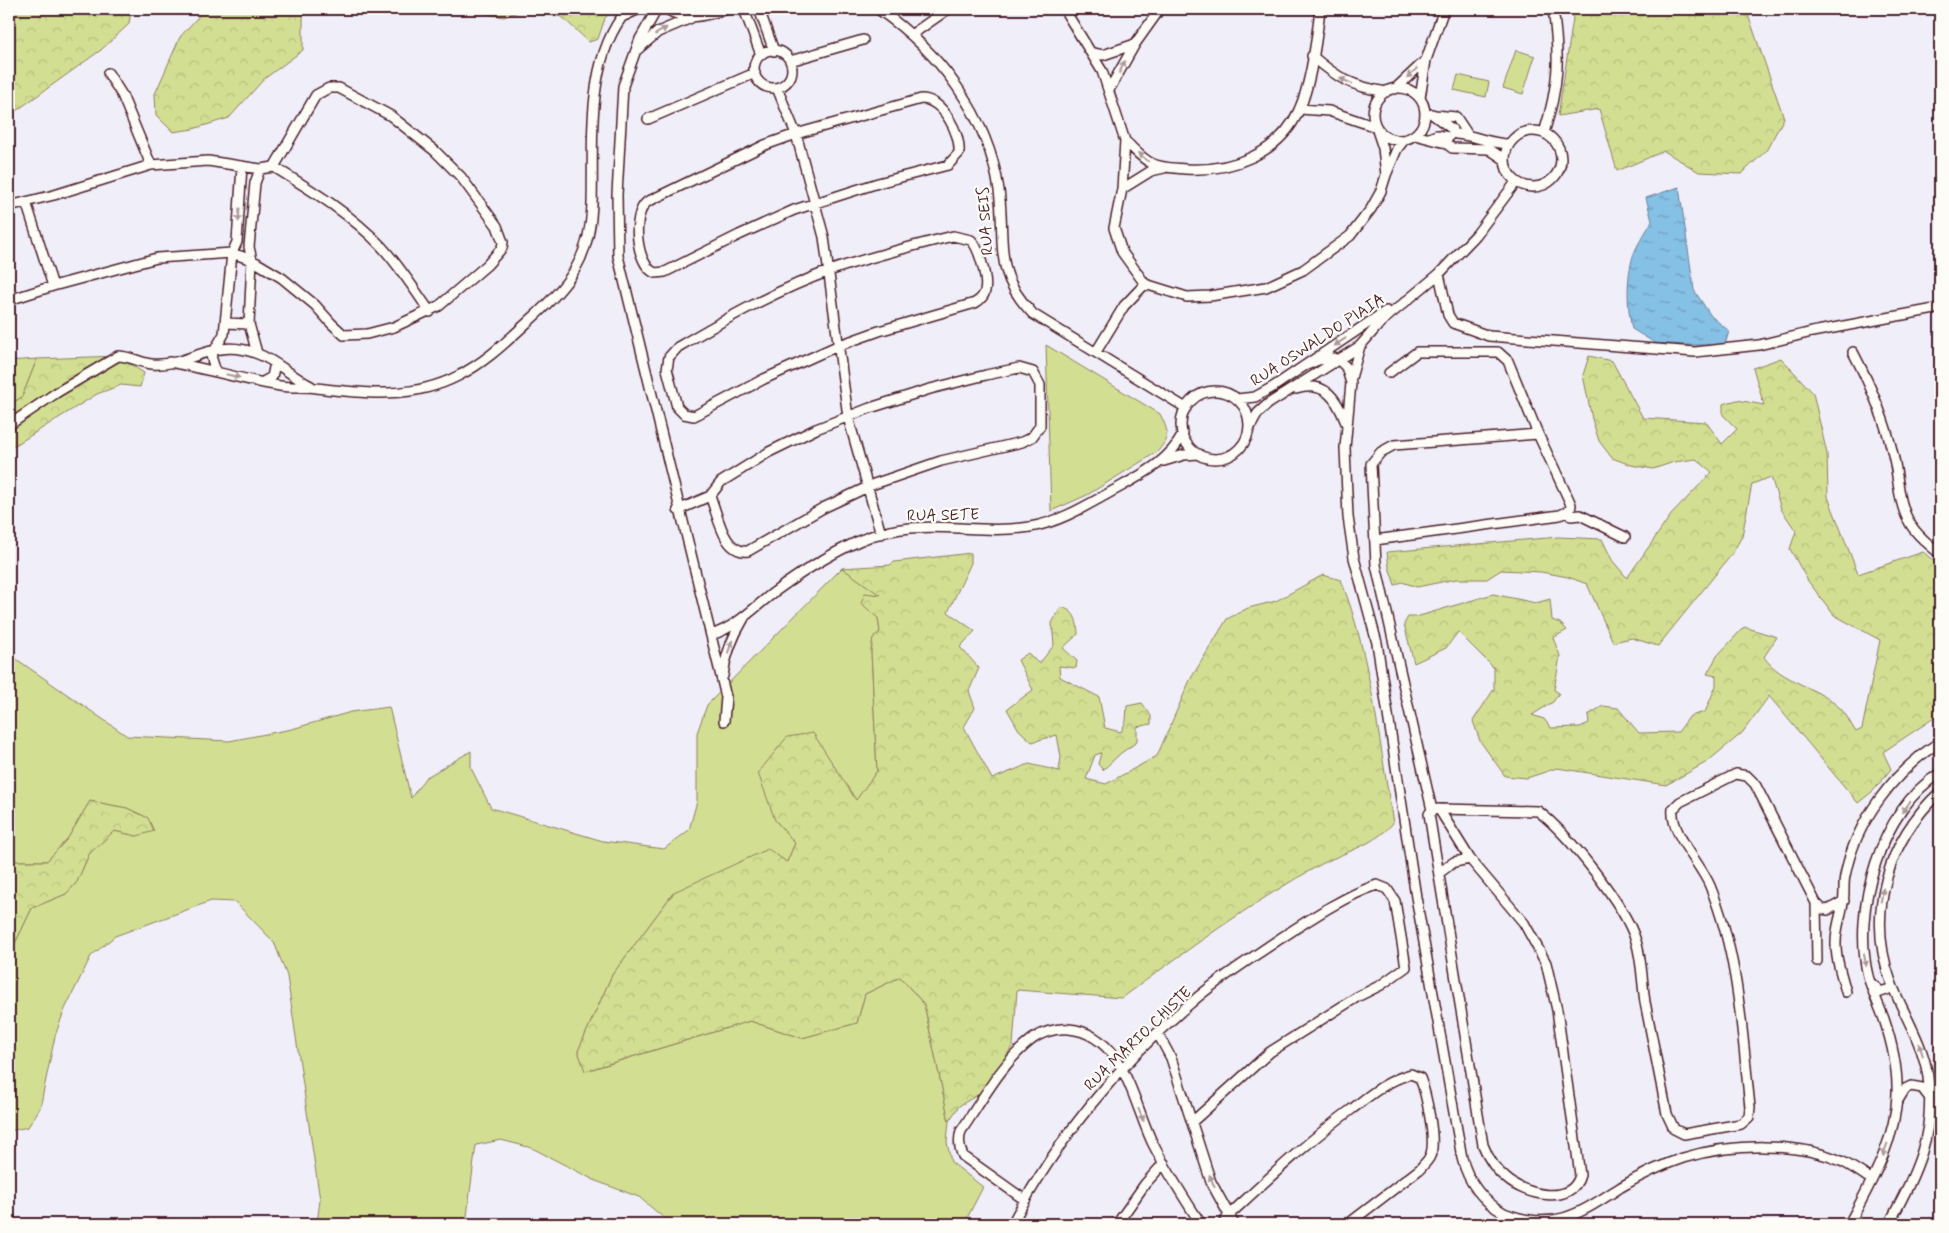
<svg xmlns="http://www.w3.org/2000/svg" width="1949" height="1233" font-family="Mynerve,sans-serif">
	<style>
		.grass { fill: #d2df92; stroke: #8e7f5e }
		.forest { fill: url(#forest-crowns); stroke: #8e7f5e }
		.water { fill: url(#water-ripples); stroke: #6d809b }
		.lines { fill: none; stroke-linecap: round; stroke-linejoin: round }
		.minor-casing { stroke: #4a1f2b; stroke-width: 12 }
		.minor { stroke: #fdfcf7; stroke-width: 9 }
		.oneway { fill: #ac999b }
		.labels { text-anchor: middle; stroke-width: 4.5; stroke-linejoin: round; paint-order: stroke }
		.street-label { font-size: 16px; fill: #4a1f2b; stroke: #fdfcf7 }
	</style>
	<defs>
		<pattern id="forest-crowns" width="20" height="18" patternUnits="userSpaceOnUse" patternTransform="scale(1.25)"><rect width="20" height="18" fill="#d2df92"/><path d="M2 6a3 3 0 1 1 6 0M12 15a3 3 0 1 1 6 0" fill="none" stroke="#b6bf7e"/></pattern>
		<pattern id="water-ripples" width="26" height="14" patternUnits="userSpaceOnUse" patternTransform="scale(1.25)"><rect width="26" height="14" fill="#85c0e5"/><path d="M2 4q2-2 4 0t4 0M15 11q2-2 4 0t4 0" fill="none" stroke="#6f9bba"/></pattern>
	</defs>
	<rect width="100%" height="100%" fill="#f0eef9"/>
	<filter id="ink" filterUnits="userSpaceOnUse"><feTurbulence type="fractalNoise" baseFrequency=".02" numOctaves="2"/><feDisplacementMap in="SourceGraphic" scale="10" xChannelSelector="R" yChannelSelector="G"/><feConvolveMatrix kernelMatrix="1 2 1 2 8 2 1 2 1" color-interpolation-filters="sRGB"/></filter>
	<g filter="url(#ink)">
		<path class="grass" d="M1516 50 1535 56 1523 94 1503 88Z
			M1458 75 1489 82 1486 97 1454 90Z
			M1046 345 1160 414C1169 432 1170 437 1157 452L1087 495 1051 511Z
			M37 359 22 397 9 405V361Z
			M842 568 881 595 878 618 880 632 873 638 871 651 877 771 856 801 813 734 775 820 795 843 787 862 674 892 612 975 578 1051 586 1071 750 1021 802 1038 857 1023 865 994 900 977 924 1004 949 1121 947 1142 951 1162 983 1187 964 1224H671L639 1197 596 1181 532 1148 501 1140 476 1145 466 1224H317L320 1200 287 976 274 942 235 902 211 901 115 936 91 956 64 1011 55 1036 40 1108 28 1127 9 1131V956L32 908 66 894 77 882 89 854 114 831 137 836 148 818 127 808 90 801 68 838 47 861H12L9 863V654L127 736 229 741 292 729 351 712 389 707 411 798 425 778 471 751V768L491 808 603 841 664 849 689 830 697 801V733L707 705Z"/>
		<path class="forest" d="M9 9H131L129 24 101 50 9 116Z
			M205 9H303V50L264 79 229 118 193 129 173 132 156 115 155 94 180 37Z
			M482 9H614L605 18 598 39 589 42 562 17 523 10 504 17 487 14Z
			M1570 9H1746L1784 118 1766 151 1741 174 1699 172 1664 151 1617 171 1599 109 1558 116 1573 19Z
			M118 356 144 373 140 387 121 385 97 394 9 449V405L22 397 37 359Z
			M1589 356 1612 361 1643 418 1706 422 1722 444 1737 429 1723 415V404L1737 400 1764 405 1753 368 1781 358 1813 393 1827 454 1828 497 1858 574 1923 552 1940 566V714L1883 752 1891 769 1873 791 1858 803 1769 696 1742 733 1707 762 1666 785 1557 768 1527 778 1505 776 1480 741 1473 721 1494 689V668L1458 632 1446 648 1414 663 1404 624 1408 617H1416L1493 594 1536 603 1550 599 1552 620 1560 623 1567 630 1553 638 1560 656 1554 690 1559 693 1553 702 1532 715 1544 719 1551 728 1580 727 1589 723 1588 715 1603 706 1618 708 1639 733 1678 732 1690 716 1705 712 1716 686V676L1707 674 1717 656 1744 627 1777 637 1764 657C1781 682 1819 687 1841 709 1847 715 1851 725 1856 732L1862 729 1880 640 1834 615 1808 581 1790 549 1796 531 1781 509 1771 477 1752 484 1742 536 1732 554 1658 646 1632 638 1613 642 1587 584 1568 577 1541 572 1501 570 1487 579H1456L1417 587 1402 582 1395 585 1389 567 1387 552 1558 537 1602 539 1612 560 1627 578 1671 515 1712 472 1696 459 1674 462 1653 469 1631 465 1612 458 1599 441 1592 419 1583 375Z
			M971 553V563L948 612 975 631 960 647 979 668 969 691 975 708 964 727 992 779 1029 764 1059 771 1061 757 1057 735 1032 742 1019 730 1007 709 1033 690 1018 660 1028 653 1039 664 1054 645 1052 623 1061 607C1075 611 1077 619 1078 634L1063 648 1077 661 1076 668 1059 666 1060 677 1099 697 1105 728 1121 732 1126 721 1127 706 1142 703 1151 716V724L1137 727V742L1121 753 1103 770 1098 764 1101 753 1095 755 1086 779 1106 784 1157 756 1190 680 1227 619 1248 608 1276 601 1323 575 1341 580C1371 657 1379 741 1393 823 1374 846 1343 852 1318 866 1249 904 1186 951 1122 998L1017 990 1013 1046 979 1094 959 1106 949 1121 924 1004 900 977 865 994 857 1023 802 1038 750 1021 585 1071 578 1051 612 975 674 892 768 849 787 862 795 843 775 820 758 773 787 737 813 733 856 800 877 771 871 651 873 638 880 632 878 618 861 603 865 593 880 595 842 568 890 565 894 562Z
			M90 801 127 808 148 818 154 831 137 836 114 831 89 854 77 882 66 894 32 908 9 956V863L12 861H47L68 838Z"/>
		<path class="water" d="M1679 187 1694 290 1711 316 1729 331 1725 345H1686L1655 343 1632 329C1627 306 1626 279 1633 256 1637 244 1646 232 1652 221L1646 198Z"/>
		<g class="lines">
			<defs>
				<path id="minor" d="M657 9 640 39 623 86 617 195 618 256 726 697 724 721
					M666 9C687 22 705 16 727 9
					M744 9 761 55
					M759 9 774 51
					M878 9C939 51 988 115 999 190 1006 243 992 272 1033 314L1186 408
					M1064 9 1102 71 1125 141 1122 189 1114 228 1122 252 1145 284 1187 297 1210 296 1266 287 1303 270 1350 236 1371 209 1381 191 1386 175
					M624 16 639 9
					M911 35 948 9
					M637 50 658 32 691 18
					M754 69a19 19 0 1 1 38 0a19 19 0 1 1-38 0Z
					M1093 53 1103 55 1135 44
					M1312 56C1339 79 1351 86 1386 92
					M1426 60 1444 9
					M790 61 863 40
					M108 73 122 95 151 165
					M1373 114a26 26 0 1 1 52 0a26 26 0 1 1-52 0Z
					M777 88 796 134 824 237 848 417 881 534
					M1395 89 1426 60 1420 98
					M1109 90 1135 44 1160 9
					M921 99C943 99 961 134 959 153L948 165 878 183 794 210 739 235 665 272 655 273C636 265 631 215 647 202L765 145 796 134Z
					M1300 109 1329 111 1376 127 1383 148 1386 175 1397 149 1404 140
					M1432 114 1452 129
					M1435 115 1456 117 1468 135
					M648 119 755 73
					M1505 159a28 28 0 1 1 56 0a28 28 0 1 1-56 0Z
					M1544 133C1559 85 1560 58 1553 9
					M1456 134C1475 135 1490 144 1509 144
					M1415 135 1446 143 1452 148 1489 149 1504 159
					M1429 138 1437 135 1449 137
					M1125 141C1133 148 1141 158 1151 163 1161 168 1173 168 1185 169 1230 172 1280 154 1299 110 1311 84 1317 37 1320 9
					M1122 189 1151 171 1164 168
					M26 202 53 286
					M9 206 54 195 151 165 208 161 260 169 274 167C313 191 351 214 382 247 400 267 415 290 430 312
					M953 236 971 240C979 247 988 280 985 291 984 296 980 300 975 303L879 331 837 346 764 379 694 416 684 414 677 407 667 369 669 357 678 347C727 318 779 289 832 270 872 256 912 246 953 236Z
					M1439 274 1448 315 1453 323 1489 336 1695 352 1759 345 1812 332 1940 308
					M9 300 53 286 157 258 232 253 252 260 282 278 315 305 331 323 344 335 367 334 394 327 439 306 487 265 502 248 503 242 497 226 461 177 435 151 391 116 339 88H329L316 95 274 167
					M225 323 249 324
					M1096 352 1124 306 1145 284
					M1853 352C1871 386 1886 421 1894 459 1899 480 1898 505 1911 525 1918 537 1930 545 1940 554
					M257 353 249 324 252 260 249 247 255 183 260 169
					M169 362C206 368 242 380 280 386 292 388 305 386 317 388 365 394 414 399 458 376 486 362 507 341 529 321 568 286 590 260 592 205 594 143 584 60 628 9
					M1304 366 1318 360 1333 358 1339 360 1346 367 1351 383 1345 448 1348 517 1354 558 1377 643 1416 897 1462 1158C1468 1181 1482 1201 1504 1213 1555 1233 1582 1212 1621 1187 1641 1175 1662 1165 1683 1158 1730 1144 1797 1141 1843 1162 1853 1167 1863 1174 1872 1180
					M216 372 211 356 224 334 232 253 237 242 242 166
					M1389 373 1417 352H1498L1508 361 1538 434 1394 445 1381 452 1371 464 1376 565 1432 810
					M1351 378 1360 346
					M263 382 272 377 275 363
					M1296 389C1326 380 1337 399 1346 423
					M1181 425a34 34 0 1 1 68 0a34 34 0 1 1-68 0Z
					M1237 399 1255 397 1273 387 1386 311
					M9 425 56 393 118 356C130 356 141 363 152 364 191 367 212 336 258 354 277 361 292 377 311 386
					M1249 429 1258 413 1268 404 1360 346 1381 322 1439 274 1476 235 1516 182
					M1164 461 1184 455 1199 454
					M678 510 710 496 721 482 769 452 816 429 870 408 930 389 986 375 1019 368 1033 372 1040 385V426L1032 437 1022 442 941 461 874 484 823 508 748 551C723 554 718 514 710 496
					M1567 512 1571 516 1580 515 1625 537
					M1375 540 1560 515 1570 510 1571 505 1569 500 1538 434
					M711 635C735 628 754 608 773 593 800 573 830 554 861 540 921 515 971 536 1030 527 1062 522 1092 502 1120 487 1145 473 1170 460 1183 434
					M723 676C725 656 733 636 744 618
					M1439 809 1470 859 1524 923 1546 963 1557 1010 1580 1175C1572 1207 1524 1194 1507 1179 1495 1170 1488 1158 1483 1145L1429 814 1432 810 1439 809 1538 811C1568 834 1625 905 1636 941 1642 960 1642 982 1645 1002 1652 1039 1660 1077 1667 1114L1674 1129 1684 1134 1741 1124 1749 1117 1750 1107C1742 1033 1739 956 1710 886 1701 864 1670 833 1673 809L1680 802 1736 774 1747 776 1755 784 1816 903 1822 909 1828 910 1844 901
					M1439 873 1454 862 1470 859
					M1816 903 1817 961
					M1871 983 1881 992 1889 989 1892 985
					M1846 992C1841 972 1833 953 1837 932 1838 922 1842 912 1843 902 1845 894 1843 884 1845 876 1855 822 1895 770 1940 742
					M1158 1034 1171 1058 1211 1182 1234 1224
					M1897 1102 1905 1089 1911 1086 1922 1088 1929 1097
					M1025 1200 963 1156C959 1148 958 1141 961 1131 981 1102 1001 1064 1030 1041 1041 1032 1056 1028 1069 1029 1123 1034 1133 1102 1152 1142 1166 1170 1184 1198 1201 1224
					M1892 1218 1903 1224
					M1012 1224C1056 1140 1119 1063 1192 1002 1218 979 1249 960 1278 940 1309 920 1342 897 1377 885L1387 889 1395 901 1406 967 1381 985 1357 997 1270 1052 1192 1122
					M1117 1224 1145 1184 1164 1163
					M1223 1224 1229 1215C1269 1178 1308 1141 1352 1109 1370 1095 1388 1080 1411 1074L1420 1078C1426 1093 1437 1142 1430 1156 1428 1161 1423 1165 1420 1169L1348 1224
					M1849 1224C1870 1184 1896 1141 1897 1094 1898 1068 1892 1043 1884 1019 1879 1005 1872 991 1868 976 1852 910 1880 810 1940 773
					M1889 1224C1915 1174 1936 1136 1928 1077 1923 1042 1903 1014 1891 982 1866 914 1887 841 1940 792"/>
			</defs>
			<use href="#minor" class="minor-casing"/>
			<use href="#minor" class="minor"/>
		</g>
		<defs><path id="oneway-solid" d="M-6-.8H1V-3.2L6.5 0L1 3.2V.8H-6Z" transform="scale(1.25)"/></defs>
		<g class="oneway">
			<use href="#oneway-solid" transform="translate(661 31) rotate(-31)"/>
			<use href="#oneway-solid" transform="translate(1122 67) rotate(-64)"/>
			<use href="#oneway-solid" transform="translate(1412 73) rotate(137)"/>
			<use href="#oneway-solid" transform="translate(1346 81) rotate(-156)"/>
			<use href="#oneway-solid" transform="translate(1143 157) rotate(-140)"/>
			<use href="#oneway-solid" transform="translate(239 215) rotate(94)"/>
			<use href="#oneway-solid" transform="translate(1340 342) rotate(146)"/>
			<use href="#oneway-solid" transform="translate(233 376) rotate(13)"/>
			<use href="#oneway-solid" transform="translate(730 647) rotate(-70)"/>
			<use href="#oneway-solid" transform="translate(1906 807) rotate(127)"/>
			<use href="#oneway-solid" transform="translate(1882 895) rotate(-80)"/>
			<use href="#oneway-solid" transform="translate(1865 960) rotate(82)"/>
			<use href="#oneway-solid" transform="translate(1921 1050) rotate(-108)"/>
			<use href="#oneway-solid" transform="translate(1141 1115) rotate(67)"/>
			<use href="#oneway-solid" transform="translate(1885 1150) rotate(110)"/>
			<use href="#oneway-solid" transform="translate(1212 1181) rotate(-113)"/>
		</g>
	</g>
	<g class="labels">
		<g class="street-label">
			<text transform="translate(984 221) rotate(-94)" y="6">RUA SEIS</text>
			<text transform="translate(1317 339) rotate(-33)" y="6">RUA OSWALDO PIAIA</text>
			<text transform="translate(943 514) rotate(-1)" y="6">RUA SETE</text>
			<text transform="translate(1137 1038) rotate(-44)" y="6">RUA MARIO CHISTE</text>
		</g>
	</g>
	<rect width="1949" height="1233" fill="none" stroke="#fdfcf7" stroke-width="30"/>
	<rect x="15" y="15" width="1919" height="1203" fill="none" stroke="#4a1f2b" stroke-width="2" filter="url(#ink)"/>
</svg>
